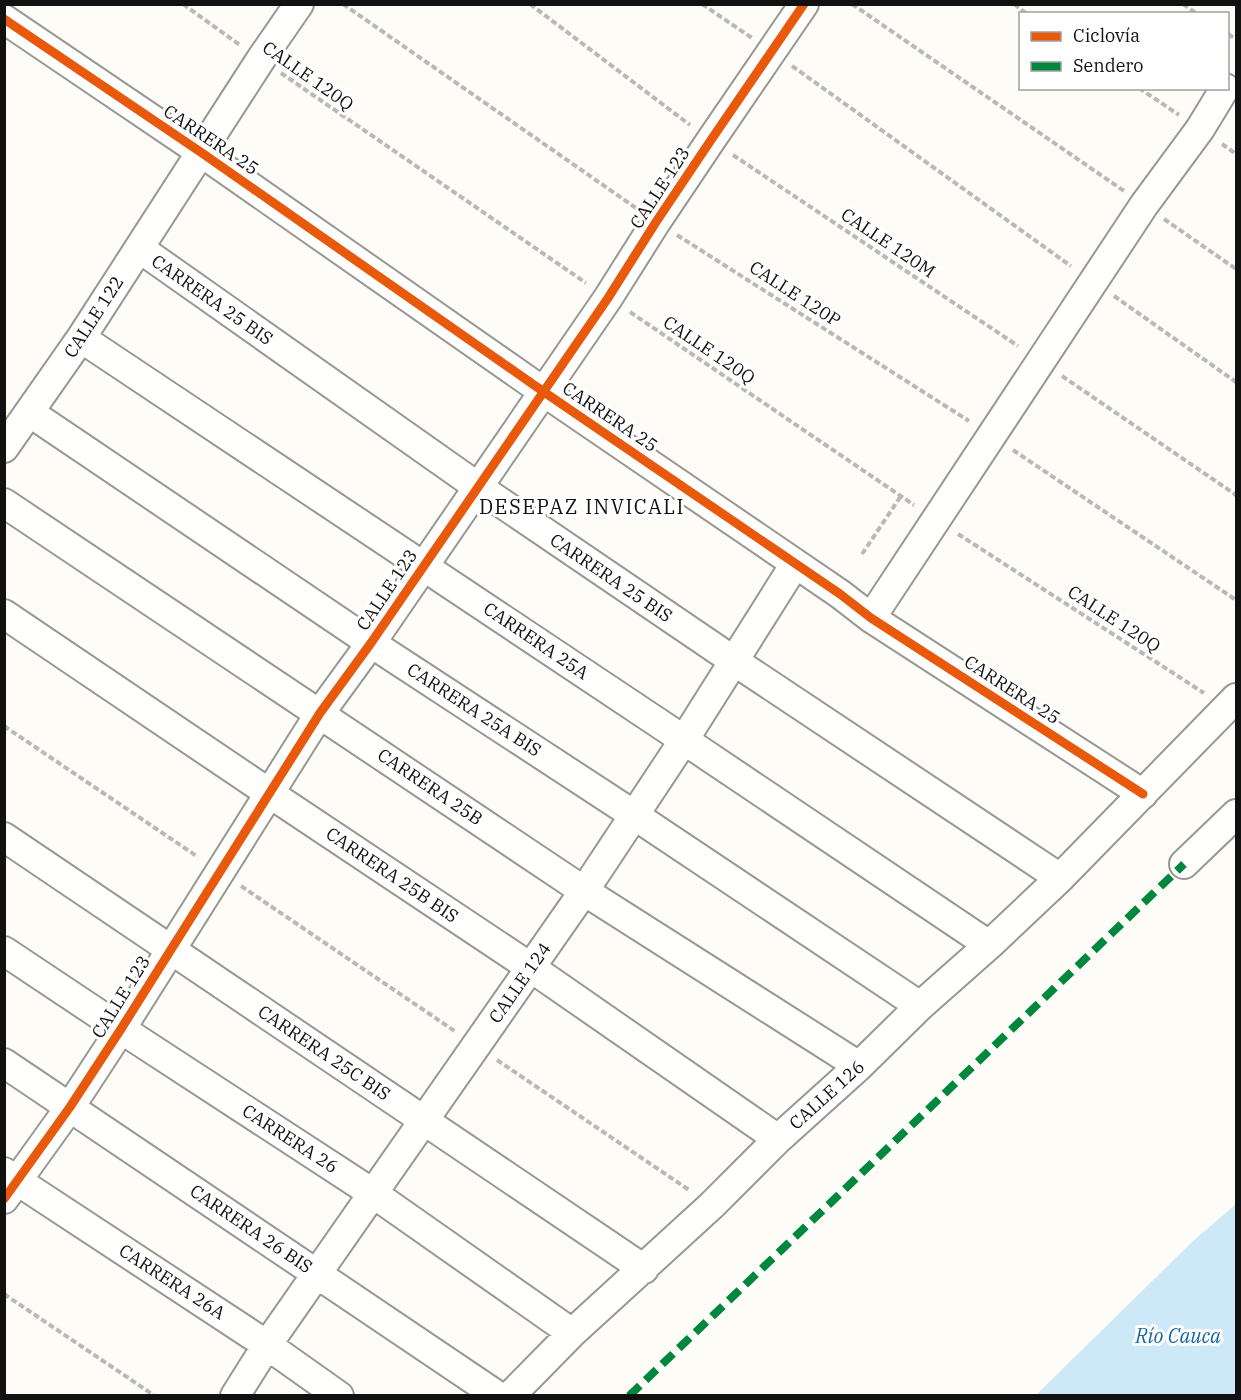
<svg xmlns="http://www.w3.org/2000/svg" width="1241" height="1400" font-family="'IBM Plex Serif',serif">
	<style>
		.water { fill: #cde8f7 }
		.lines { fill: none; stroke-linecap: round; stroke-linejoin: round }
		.minor-casing { stroke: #979795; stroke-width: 32 }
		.path { stroke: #b9b9b8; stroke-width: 4; stroke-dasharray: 6 3; stroke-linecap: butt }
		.minor { stroke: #fffffe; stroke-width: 28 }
		.quiet { stroke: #00873e; stroke-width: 8; stroke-dasharray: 15 8; stroke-linecap: butt }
		.cycleway-casing { stroke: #fff; stroke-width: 13 }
		.cycleway { stroke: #e8590c; stroke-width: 9 }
		.labels { text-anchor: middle; stroke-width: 6; stroke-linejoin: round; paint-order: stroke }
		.street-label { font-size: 18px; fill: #111; stroke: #fff }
		.neighbourhood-label { font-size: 20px; letter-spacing: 1.5px; fill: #111; stroke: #fff }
		.water-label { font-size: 20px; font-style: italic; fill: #1768a6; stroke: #fff }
	</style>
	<rect width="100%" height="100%" fill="#fdfcf7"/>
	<path class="water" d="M1236 1204V1395H1036L1192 1242Z"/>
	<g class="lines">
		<defs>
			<path id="minor" d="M4 19 202 153 544 392 840 594 871 618 1143 794
				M139 248 478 487 734 661 1060 878
				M81 338 684 740 989 945
				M29 412 371 643 634 815 920 1006
				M4 448 81 338 261 59 299 4
				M4 503 584 891 859 1066
				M4 614 269 793 530 967 778 1139
				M871 618 1144 205 1200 129 1225 88
				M4 837 644 1269
				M1184 864 1236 814
				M4 951 121 1029 374 1194 572 1333
				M4 1063 498 1396
				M4 1172 267 1345 339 1396
				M4 1199 70 1107 121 1029 320 713 371 643 608 298 656 222 711 140 804 4
				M235 1396 267 1345 584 891 684 740 795 564
				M510 1396 572 1333 712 1205 778 1139 859 1066 920 1006 989 945 1060 878 1236 698"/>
		</defs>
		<use href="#minor" class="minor-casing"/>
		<path class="path" d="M183 4 240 45
			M343 4 636 208
			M530 4 690 125
			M702 4 752 38
			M852 4 1124 191
			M1014 4 1027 14
			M1183 4 1197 14
			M1228 34 1236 39
			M792 66 1071 266
			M281 73 586 283
			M1139 88 1179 115
			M1222 144 1236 154
			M733 155 1018 346
			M1164 219 1236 269
			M677 235 969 421
			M1114 296 1236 382
			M630 312 914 505
			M1062 376 1236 495
			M1013 450 1236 600
			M958 534 1204 693
			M862 554 901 496
			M4 726 198 857
			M241 886 456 1032
			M497 1060 689 1190
			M4 1294 155 1396"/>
		<use href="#minor" class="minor"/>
		<path class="quiet" d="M629 1396 1184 864"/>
		<defs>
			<path id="cycleway" d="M4 19 202 153 544 392 840 594 871 618 1143 794
				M4 1199 70 1107 121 1029 320 713 371 643 608 298 656 222 711 140 804 4"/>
		</defs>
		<use href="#cycleway" class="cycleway-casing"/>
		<use href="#cycleway" class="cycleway"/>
	</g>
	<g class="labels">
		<g class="street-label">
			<text transform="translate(308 76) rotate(35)" y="6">CALLE 120Q</text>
			<text transform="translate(211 140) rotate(34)" y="6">CARRERA 25</text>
			<text transform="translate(660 188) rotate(-57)" y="6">CALLE 123</text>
			<text transform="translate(888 243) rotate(34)" y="6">CALLE 120M</text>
			<text transform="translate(795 294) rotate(33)" y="6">CALLE 120P</text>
			<text transform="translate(212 300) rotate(35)" y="6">CARRERA 25 BIS</text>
			<text transform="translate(94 317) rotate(-57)" y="6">CALLE 122</text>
			<text transform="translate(709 350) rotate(34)" y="6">CALLE 120Q</text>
			<text transform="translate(610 417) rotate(34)" y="6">CARRERA 25</text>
			<text transform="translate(611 578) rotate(34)" y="6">CARRERA 25 BIS</text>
			<text transform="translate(387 590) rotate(-56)" y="6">CALLE 123</text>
			<text transform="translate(1114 619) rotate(33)" y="6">CALLE 120Q</text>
			<text transform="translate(536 641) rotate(34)" y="6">CARRERA 25A</text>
			<text transform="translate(1012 690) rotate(33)" y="6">CARRERA 25</text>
			<text transform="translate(474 710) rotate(33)" y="6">CARRERA 25A BIS</text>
			<text transform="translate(430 787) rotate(34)" y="6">CARRERA 25B</text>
			<text transform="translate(392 875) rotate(34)" y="6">CARRERA 25B BIS</text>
			<text transform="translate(520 983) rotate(-55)" y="6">CALLE 124</text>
			<text transform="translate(121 997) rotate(-58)" y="6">CALLE 123</text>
			<text transform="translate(324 1053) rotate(34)" y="6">CARRERA 25C BIS</text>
			<text transform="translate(827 1095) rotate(-42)" y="6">CALLE 126</text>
			<text transform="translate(290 1139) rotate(33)" y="6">CARRERA 26</text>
			<text transform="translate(251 1229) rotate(34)" y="6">CARRERA 26 BIS</text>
			<text transform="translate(172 1282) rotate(33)" y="6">CARRERA 26A</text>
		</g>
		<g class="neighbourhood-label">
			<text x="582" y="514">DESEPAZ INVICALI</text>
		</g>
		<g class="water-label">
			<text x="1178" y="1343">Río Cauca</text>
		</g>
	</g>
	<rect width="1241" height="1400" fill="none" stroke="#111111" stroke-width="12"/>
	<rect x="1019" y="12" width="210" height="78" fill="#ffffff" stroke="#a0a0a0" stroke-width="1.5"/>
	<rect x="1031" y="32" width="30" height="9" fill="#e8590c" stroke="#a0a0a0" stroke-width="1.5"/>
	<text x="1073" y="42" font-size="18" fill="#111111">Ciclovía</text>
	<rect x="1031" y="62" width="30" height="9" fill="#00873e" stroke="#a0a0a0" stroke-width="1.5"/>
	<text x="1073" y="72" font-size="18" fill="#111111">Sendero</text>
</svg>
